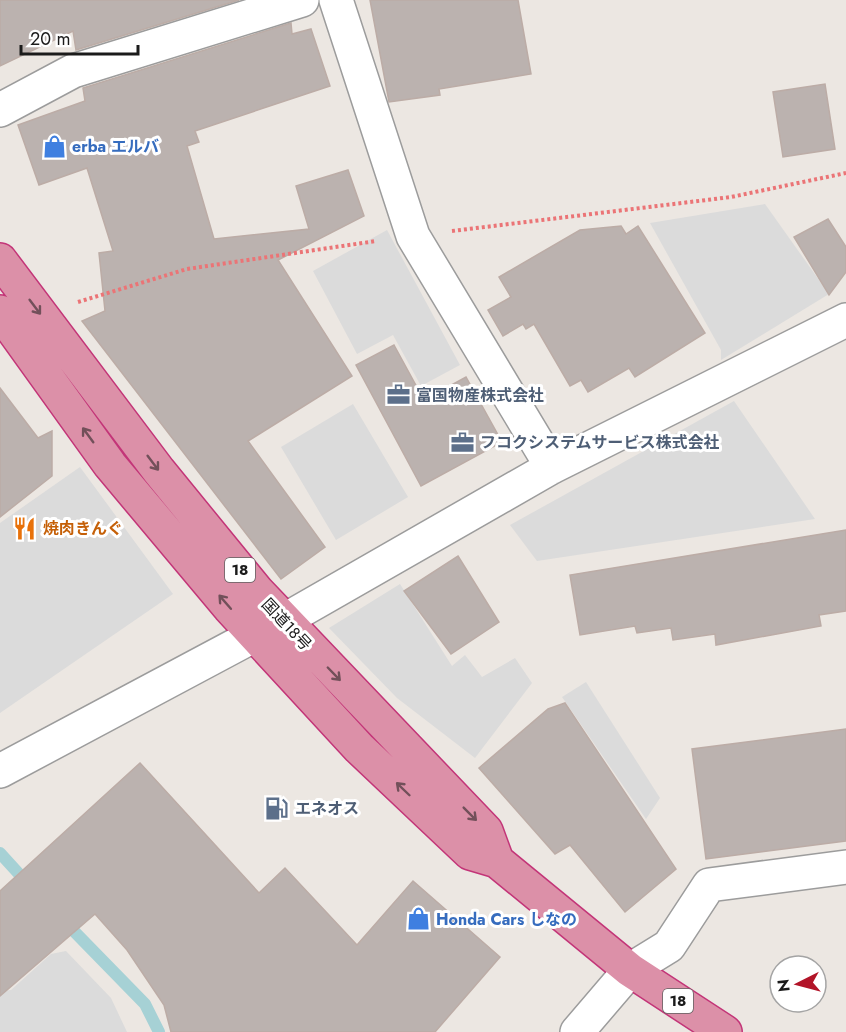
<svg xmlns="http://www.w3.org/2000/svg" width="846" height="1032" font-family="Jost,'Noto Sans JP',sans-serif">
	<style>
		.parking { fill: #dbdbdb }
		.lines { fill: none; stroke-linecap: round; stroke-linejoin: round }
		.stream { stroke: #a6d1d5; stroke-width: 12 }
		.building { fill: #bbb2af; stroke: #bcaca6; stroke-width: 1.5 }
		.minor-casing { stroke: #9c9c9c; stroke-width: 36 }
		.highway-casing { stroke: #c33578; stroke-width: 36 }
		.path { stroke: #eb7476; stroke-width: 4; stroke-dasharray: 3 3; stroke-linecap: butt }
		.minor { stroke: #fff; stroke-width: 33 }
		.highway { stroke: #dc90a8; stroke-width: 33 }
		.oneway { stroke: #72505a }
		.labels { text-anchor: middle; stroke-width: 6; stroke-linejoin: round; paint-order: stroke }
		.shield { fill: #fff; stroke: #5f5f5f; stroke-width: 1.5 }
		.shield-label { font-size: 15px; font-weight: bold; fill: #1b1b1b }
		.shop-label { font-size: 16px; font-weight: bold; fill: #366cbe; stroke: #fff; text-anchor: start }
		.service-label { font-size: 16px; font-weight: bold; fill: #4e5e75; stroke: #fff; text-anchor: start }
		.food-label { font-size: 16px; font-weight: bold; fill: #c56008; stroke: #fff; text-anchor: start }
		.street-label { font-size: 16px; fill: #1b1b1b; stroke: #fff }
	</style>
	<rect width="100%" height="100%" fill="#ece7e2"/>
	<path class="parking" d="M765 204 829 294 721 360V350L650 223Z
		M387 230 460 365 421 386 393 335 357 354 313 271Z
		M734 401 815 519 537 561 510 525Z
		M353 404 408 497 336 540 281 447Z
		M80 467 173 594 0 713V523Z
		M400 584 452 666 465 655 482 677 515 658 532 683 475 758 397 698 329 628Z
		M586 682 660 798 646 819 562 697Z
		M66 951 111 998 127 1032H0V991L11 990 51 954Z"/>
	<g class="lines">
		<path class="stream" d="M0 853 30 886
			M63 920 145 1004 159 1032"/>
	</g>
	<path class="building" d="M0 0H239L76 50 73 31 0 66Z
		M370 0H518L531 74 439 89 440 95 389 102Z
		M291 23 292 34 311 29 330 86 195 131 199 142 187 146 214 239 309 229 296 186 348 170 364 216 278 260 352 376 248 441 325 547 281 579 82 321 105 311 99 253 113 251 87 168 39 185 18 125 85 101 83 88Z
		M825 84 835 149 783 157 773 92Z
		M828 219 846 247V272L829 295 794 237Z
		M621 226 626 234 638 226 705 333 635 377 629 368 588 392 581 380 570 386 534 324 526 329 523 324 503 336 488 310 511 297 499 277 580 230Z
		M394 345 424 400 466 377 502 442 421 486 356 365Z
		M0 388 38 438 52 431V476L0 517Z
		M846 530V611L819 615 821 626 716 645 715 634 673 640 671 628 637 633 635 626 580 635 570 575Z
		M458 556 499 622 451 654 404 591Z
		M565 703 676 869 625 912 570 845 555 854 479 768 548 709Z
		M846 729V841L706 859 692 749Z
		M140 763 259 893 285 868 357 945 413 881 500 957 435 1032H171L164 1005 127 950 95 914 0 996V891Z"/>
	<g class="lines">
		<defs>
			<path id="minor" d="M336 0 413 236 552 467
				M0 110 73 71 302 0
				M283 621 552 467 846 320
				M0 771 255 635
				M577 1032 630 970 669 946 709 885 846 867"/>
			<path id="highway" d="M0 260 159 471 257 591 486 831 497 861
				M0 312 110 465 229 607 359 748 470 853 497 861 630 970 725 1032"/>
		</defs>
		<use href="#minor" class="minor-casing"/>
		<use href="#highway" class="highway-casing"/>
		<path class="path" d="M452 231 731 197 846 173
			M78 302 187 269 376 241"/>
		<use href="#minor" class="minor"/>
		<use href="#highway" class="highway"/>
	</g>
	<defs><path id="oneway-shaft" d="M-6 0H5M1.5-3L5.5 0L1.5 3" fill="none" stroke-width="1.6" stroke-linecap="round" stroke-linejoin="round" transform="scale(1.5)"/></defs>
	<g class="oneway">
		<use href="#oneway-shaft" transform="translate(35 307) rotate(53)"/>
		<use href="#oneway-shaft" transform="translate(88 435) rotate(-126)"/>
		<use href="#oneway-shaft" transform="translate(153 463) rotate(53)"/>
		<use href="#oneway-shaft" transform="translate(225 602) rotate(-131)"/>
		<use href="#oneway-shaft" transform="translate(334 674) rotate(46)"/>
		<use href="#oneway-shaft" transform="translate(403 789) rotate(-136)"/>
		<use href="#oneway-shaft" transform="translate(470 814) rotate(45)"/>
	</g>
	<defs>
		<symbol id="shop-bare" viewBox="-9 -9 18 18"><path d="M-5-2.5h2.3a2.7 3.5 0 0 1 5.4 0H5L5.5 6h-11ZM-1.5-2.5h3a1.5 2.3 0 0 0-3 0Z" fill="#3f7fe0" stroke="#fff" stroke-width="2.5" paint-order="stroke"/></symbol>
		<symbol id="office-bare" viewBox="-9 -9 18 18"><path d="M-6-3h4V-5.5h4V-3h4V5H-6ZM-1-4.5V-3h2v-1.5ZM-6 0V1H6V0Z" fill="#5c6f8a" stroke="#fff" stroke-width="2.5" paint-order="stroke"/></symbol>
		<symbol id="restaurant-bare" viewBox="-9 -9 18 18"><path d="M-5-6h1v4h1v-4h1v4h1v-4h1v5L-1.5 .5V6h-2V.5L-5-1ZM5-6V6H3V1.5H1.5Q1.5-4 5-6Z" fill="#e8710a" stroke="#fff" stroke-width="2.5" paint-order="stroke"/></symbol>
		<symbol id="fuel-bare" viewBox="-9 -9 18 18"><path d="M-5.5-6h7V0h2V4h1.3V-2.5L3-4.5l.8-.8L6-3V5H2.5V1h-1V6h-7ZM-4.2-4.7v3.2H.2V-4.7Z" fill="#5c6f8a" stroke="#fff" stroke-width="2.5" paint-order="stroke"/></symbol>
	</defs>
	<g fill-rule="evenodd">
		<use href="#shop-bare" x="38" y="130" width="33" height="33"/>
		<use href="#office-bare" x="382" y="378" width="33" height="33"/>
		<use href="#office-bare" x="446" y="426" width="33" height="33"/>
		<use href="#restaurant-bare" x="8" y="512" width="33" height="33"/>
		<use href="#fuel-bare" x="260" y="792" width="33" height="33"/>
		<use href="#shop-bare" x="402" y="902" width="33" height="33"/>
	</g>
	<g class="labels">
		<g class="shield">
			<rect x="225" y="558" width="30" height="24" rx="4.5"/>
			<rect x="663" y="989" width="30" height="24" rx="4.5"/>
		</g>
		<g class="shield-label">
			<text x="240" y="575">18</text>
			<text x="678" y="1006">18</text>
		</g>
		<g class="shop-label">
			<text x="72" y="152">erba エルバ</text>
			<text x="436" y="925">Honda Cars しなの</text>
		</g>
		<g class="service-label">
			<text x="416" y="401">富国物産株式会社</text>
			<text x="480" y="448">フコクシステムサービス株式会社</text>
			<text x="295" y="814">エネオス</text>
		</g>
		<g class="food-label">
			<text x="43" y="534">焼肉きんぐ</text>
		</g>
		<g class="street-label">
			<text transform="translate(287 624) rotate(47)" y="6">国道18号</text>
		</g>
	</g>
	<g transform="translate(798 984) rotate(264)"><circle r="28" fill="#ffffff" stroke="#a4a4a4" stroke-width="1.5"/>
	<path d="M0-4.5L10 22L0 15L-10 22Z" fill="#b21428"/>
	<text y="-9" font-size="16" font-weight="bold" text-anchor="middle" fill="#1b1b1b">N</text>
	</g>
	<path d="M21 45v9h117v-9" fill="none" stroke="#1b1b1b" stroke-width="3"/>
	<text x="30" y="45" font-size="18" fill="#1b1b1b" stroke="#ffffff" stroke-width="4.5" paint-order="stroke">20 m</text>
</svg>
